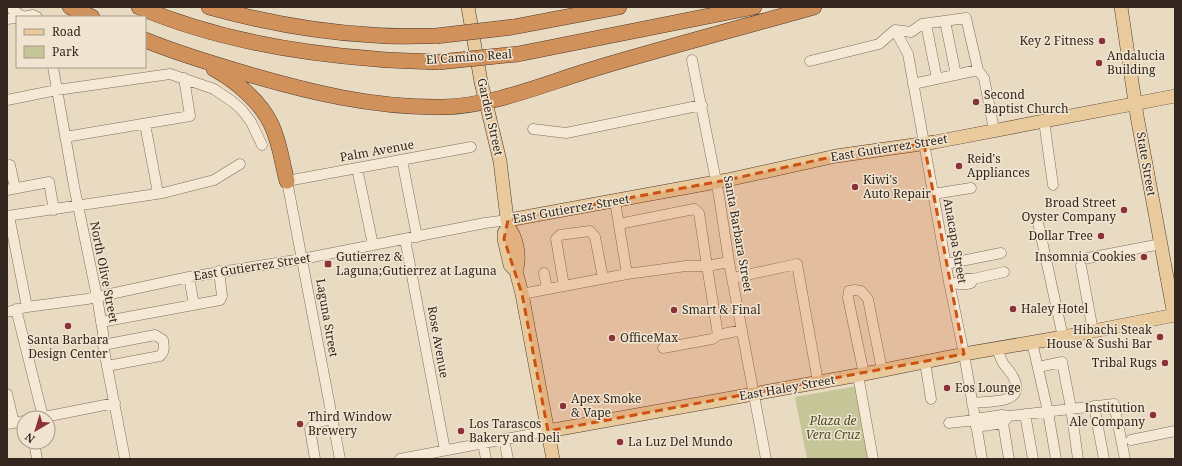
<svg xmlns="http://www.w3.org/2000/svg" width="1182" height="466" font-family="'Noto Serif',serif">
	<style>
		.green { fill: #c5c697 }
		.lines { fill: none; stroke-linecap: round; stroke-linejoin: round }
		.minor-casing { stroke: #816c5b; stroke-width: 11 }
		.major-casing { stroke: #4f3b2f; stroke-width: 14 }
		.highway-casing { stroke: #4f3b2f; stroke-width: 16 }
		.minor { stroke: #f5e8d4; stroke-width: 10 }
		.major { stroke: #e9ca9d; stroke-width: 13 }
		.highway { stroke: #d1915a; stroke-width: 15 }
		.highway-bridge-casing { stroke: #4f3b2f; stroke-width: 16; stroke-linecap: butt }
		.highway-bridge { stroke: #d1915a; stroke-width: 15 }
		.marked { fill: #cd510f; fill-opacity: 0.2; stroke: #cd510f; stroke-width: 3; stroke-dasharray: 8 5; stroke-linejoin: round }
		.poi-dot { fill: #8a313a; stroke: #f1e5d1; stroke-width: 1.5 }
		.labels { text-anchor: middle; stroke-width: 3; stroke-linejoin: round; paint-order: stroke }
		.poi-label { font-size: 12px; fill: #32261e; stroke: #f1e5d1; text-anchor: start }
		.street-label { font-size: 12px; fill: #32261e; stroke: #f1e5d1 }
		.park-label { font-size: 12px; font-style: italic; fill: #474d26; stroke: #f1e5d1 }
	</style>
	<rect width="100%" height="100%" fill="#e9dac2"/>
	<path class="green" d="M857 386 870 459H807L795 397Z"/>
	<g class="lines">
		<defs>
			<path id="minor" d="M9 7 23 17
				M22 17 33 15 37 17
				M7 19 17 18
				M945 21 956 75
				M926 24 937 79
				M895 30 908 54 949 282 964 354 982 459
				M692 60 719 196 729 262 766 459
				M810 61 879 44 895 30 911 32 922 24 966 18 978 70 913 84
				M53 67 74 186 97 297 103 333V345L125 459
				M978 70 984 78 994 130
				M7 100 57 90 170 74 214 89 233 102 242 110 251 122 262 145
				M1044 121 1053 185
				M145 124 158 193
				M533 129 566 133 702 105
				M65 137 190 116 184 78
				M402 160 417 237
				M10 165 15 188
				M357 168 373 245
				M7 190 49 182 54 210
				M933 194 971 188
				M7 216 163 193 214 180 240 164
				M9 216 27 307
				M1037 218 1063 337
				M619 224 694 209 699 213 707 266H686L627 274
				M405 239 445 450
				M1088 258 1161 244
				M946 264 1001 253
				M1081 266 1093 331
				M544 273 547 289
				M189 277 194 305
				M733 278 797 264 818 382
				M973 279 1004 272
				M950 285C958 283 964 277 973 279L971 283C965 285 961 285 955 283
				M564 286 556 239 560 235 590 231 595 237 603 278
				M522 294 627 274 615 201
				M16 309 43 417
				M7 312 27 307 87 299 189 277 302 259 485 223 508 220
				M101 322 220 300 222 296 219 271
				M718 335 707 266 729 262
				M1032 342 1048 412 1056 459
				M103 345 155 335 163 340C164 347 165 351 160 356L107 366
				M663 348 712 339 718 335 742 330
				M925 362 931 399
				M1038 367 1062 362 1071 408 1078 459
				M864 374 848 298 849 291 855 290 861 291 868 299 882 370
				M858 375 873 459
				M7 394 14 423
				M972 403C985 401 1024 405 1015 381 1013 374 1007 369 1003 363 1000 358 999 353 997 349
				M1094 406 1104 459
				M1025 414 1033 459
				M1009 416 1114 404 1125 459
				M39 418 115 403
				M975 419 1002 415 1009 416 1003 423 976 427
				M949 423 975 420
				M1003 423 1009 459
				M7 424 24 421
				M504 439 508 459
				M1131 440 1175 431
				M34 442 37 459
				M483 443 486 459
				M315 459 310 429 315 423 332 419
				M340 459 287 181 471 147
				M400 459 548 431"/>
			<path id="major" d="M468 7 481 82 500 161 508 227 504 233V239L510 265 516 271 522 294 553 459
				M1121 7 1137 116 1174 315
				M508 220 727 180 836 156 935 142 1175 96
				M508 227C517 236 521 259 516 271
				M548 431 864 374 964 354 1063 337 1175 315"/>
			<path id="highway" d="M70 7 92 17
				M139 7C214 39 294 53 376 59 397 61 418 61 439 62
				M209 7C263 22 316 32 372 35 393 37 415 36 436 36
				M513 27 619 7
				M145 40C177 53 210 63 244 73 308 92 374 108 442 107 496 106 548 82 600 67 671 46 743 27 814 7
				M518 54 754 7
				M214 69C236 81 260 101 271 124 280 142 282 163 287 181"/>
		</defs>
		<use href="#minor" class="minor-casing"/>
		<use href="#major" class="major-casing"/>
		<use href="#highway" class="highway-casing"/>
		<use href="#minor" class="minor"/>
		<use href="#major" class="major"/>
		<use href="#highway" class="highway"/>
		<defs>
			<path id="highway-bridge" d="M436 36 513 27
				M439 62 518 54"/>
		</defs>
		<use href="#highway-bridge" class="highway-bridge-casing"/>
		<use href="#highway-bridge" class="highway-bridge"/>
	</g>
	<path class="marked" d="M924 144 964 354 548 431 522 294 504 239 508 220 727 180 836 156Z"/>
	<g class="poi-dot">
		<circle cx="1102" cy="41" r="4"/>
		<circle cx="1099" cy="63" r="4"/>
		<circle cx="976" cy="102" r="4"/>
		<circle cx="959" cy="166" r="4"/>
		<circle cx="855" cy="187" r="4"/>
		<circle cx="1124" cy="210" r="4"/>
		<circle cx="1101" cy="236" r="4"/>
		<circle cx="1144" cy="257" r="4"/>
		<rect x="324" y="260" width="8" height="8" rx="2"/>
		<circle cx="1013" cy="309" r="4"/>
		<circle cx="674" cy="310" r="4"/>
		<circle cx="68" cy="326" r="4"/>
		<circle cx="1160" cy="337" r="4"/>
		<circle cx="612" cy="338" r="4"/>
		<circle cx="1165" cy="363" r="4"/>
		<circle cx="947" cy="388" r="4"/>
		<circle cx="563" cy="406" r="4"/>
		<circle cx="1153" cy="415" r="4"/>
		<circle cx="300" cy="424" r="4"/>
		<circle cx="461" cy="431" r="4"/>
		<circle cx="620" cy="442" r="4"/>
	</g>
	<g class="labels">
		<g class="poi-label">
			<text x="1094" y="45" text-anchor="end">Key 2 Fitness</text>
			<text x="1107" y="60">Andalucia<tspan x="1107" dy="14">Building</tspan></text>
			<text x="984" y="99">Second<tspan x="984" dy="14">Baptist Church</tspan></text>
			<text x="967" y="163">Reid's<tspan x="967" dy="14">Appliances</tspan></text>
			<text x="863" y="184">Kiwi's<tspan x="863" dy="14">Auto Repair</tspan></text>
			<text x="1116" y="207" text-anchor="end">Broad Street<tspan x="1116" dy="14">Oyster Company</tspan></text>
			<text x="1093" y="240" text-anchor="end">Dollar Tree</text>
			<text x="336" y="261">Gutierrez &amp;<tspan x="336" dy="14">Laguna;Gutierrez at Laguna</tspan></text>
			<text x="1136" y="261" text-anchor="end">Insomnia Cookies</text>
			<text x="1021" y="313">Haley Hotel</text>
			<text x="682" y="314">Smart &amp; Final</text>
			<text x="1152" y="334" text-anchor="end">Hibachi Steak<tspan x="1152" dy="14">House &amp; Sushi Bar</tspan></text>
			<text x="620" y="342">OfficeMax</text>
			<text x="68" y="344" text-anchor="middle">Santa Barbara<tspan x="68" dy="14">Design Center</tspan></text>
			<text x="1157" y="367" text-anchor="end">Tribal Rugs</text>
			<text x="955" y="392">Eos Lounge</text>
			<text x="571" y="403">Apex Smoke<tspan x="571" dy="14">&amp; Vape</tspan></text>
			<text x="1145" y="412" text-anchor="end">Institution<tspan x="1145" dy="14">Ale Company</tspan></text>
			<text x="308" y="421">Third Window<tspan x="308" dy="14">Brewery</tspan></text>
			<text x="469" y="428">Los Tarascos<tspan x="469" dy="14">Bakery and Deli</tspan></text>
			<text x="628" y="446">La Luz Del Mundo</text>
		</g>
		<g class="street-label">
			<text transform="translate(469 57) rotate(-4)" y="4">El Camino Real</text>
			<text transform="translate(490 117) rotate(77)" y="4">Garden Street</text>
			<text transform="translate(889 148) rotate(-9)" y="4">East Gutierrez Street</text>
			<text transform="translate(377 151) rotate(-10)" y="4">Palm Avenue</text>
			<text transform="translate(1146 164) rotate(80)" y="4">State Street</text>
			<text transform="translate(571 209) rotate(-10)" y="4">East Gutierrez Street</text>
			<text transform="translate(738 234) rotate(80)" y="4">Santa Barbara Street</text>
			<text transform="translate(955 241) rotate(80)" y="4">Anacapa Street</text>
			<text transform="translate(252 267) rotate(-9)" y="4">East Gutierrez Street</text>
			<text transform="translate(104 272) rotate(79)" y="4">North Olive Street</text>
			<text transform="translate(327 318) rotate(80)" y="4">Laguna Street</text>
			<text transform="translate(438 342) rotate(80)" y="4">Rose Avenue</text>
			<text transform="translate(787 388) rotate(-10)" y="4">East Haley Street</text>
		</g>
		<g class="park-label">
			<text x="833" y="425">Plaza de<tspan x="833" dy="14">Vera Cruz</tspan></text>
		</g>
	</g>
	<rect width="1182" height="466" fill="none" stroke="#32261e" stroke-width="16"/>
	<rect x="16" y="16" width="130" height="52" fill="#f1e5d1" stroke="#a59989"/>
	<rect x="24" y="29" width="20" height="6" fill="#e9ca9d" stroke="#a59989"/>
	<text x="52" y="36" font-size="12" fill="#32261e">Road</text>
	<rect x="24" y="46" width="20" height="12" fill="#c5c697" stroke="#a59989"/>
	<text x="52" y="56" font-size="12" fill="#32261e">Park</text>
	<g transform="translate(36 430) rotate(218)"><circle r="19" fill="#f1e5d1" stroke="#a59989"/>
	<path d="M0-3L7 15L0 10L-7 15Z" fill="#8a313a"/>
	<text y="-6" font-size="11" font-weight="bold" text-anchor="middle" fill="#32261e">N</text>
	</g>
</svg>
